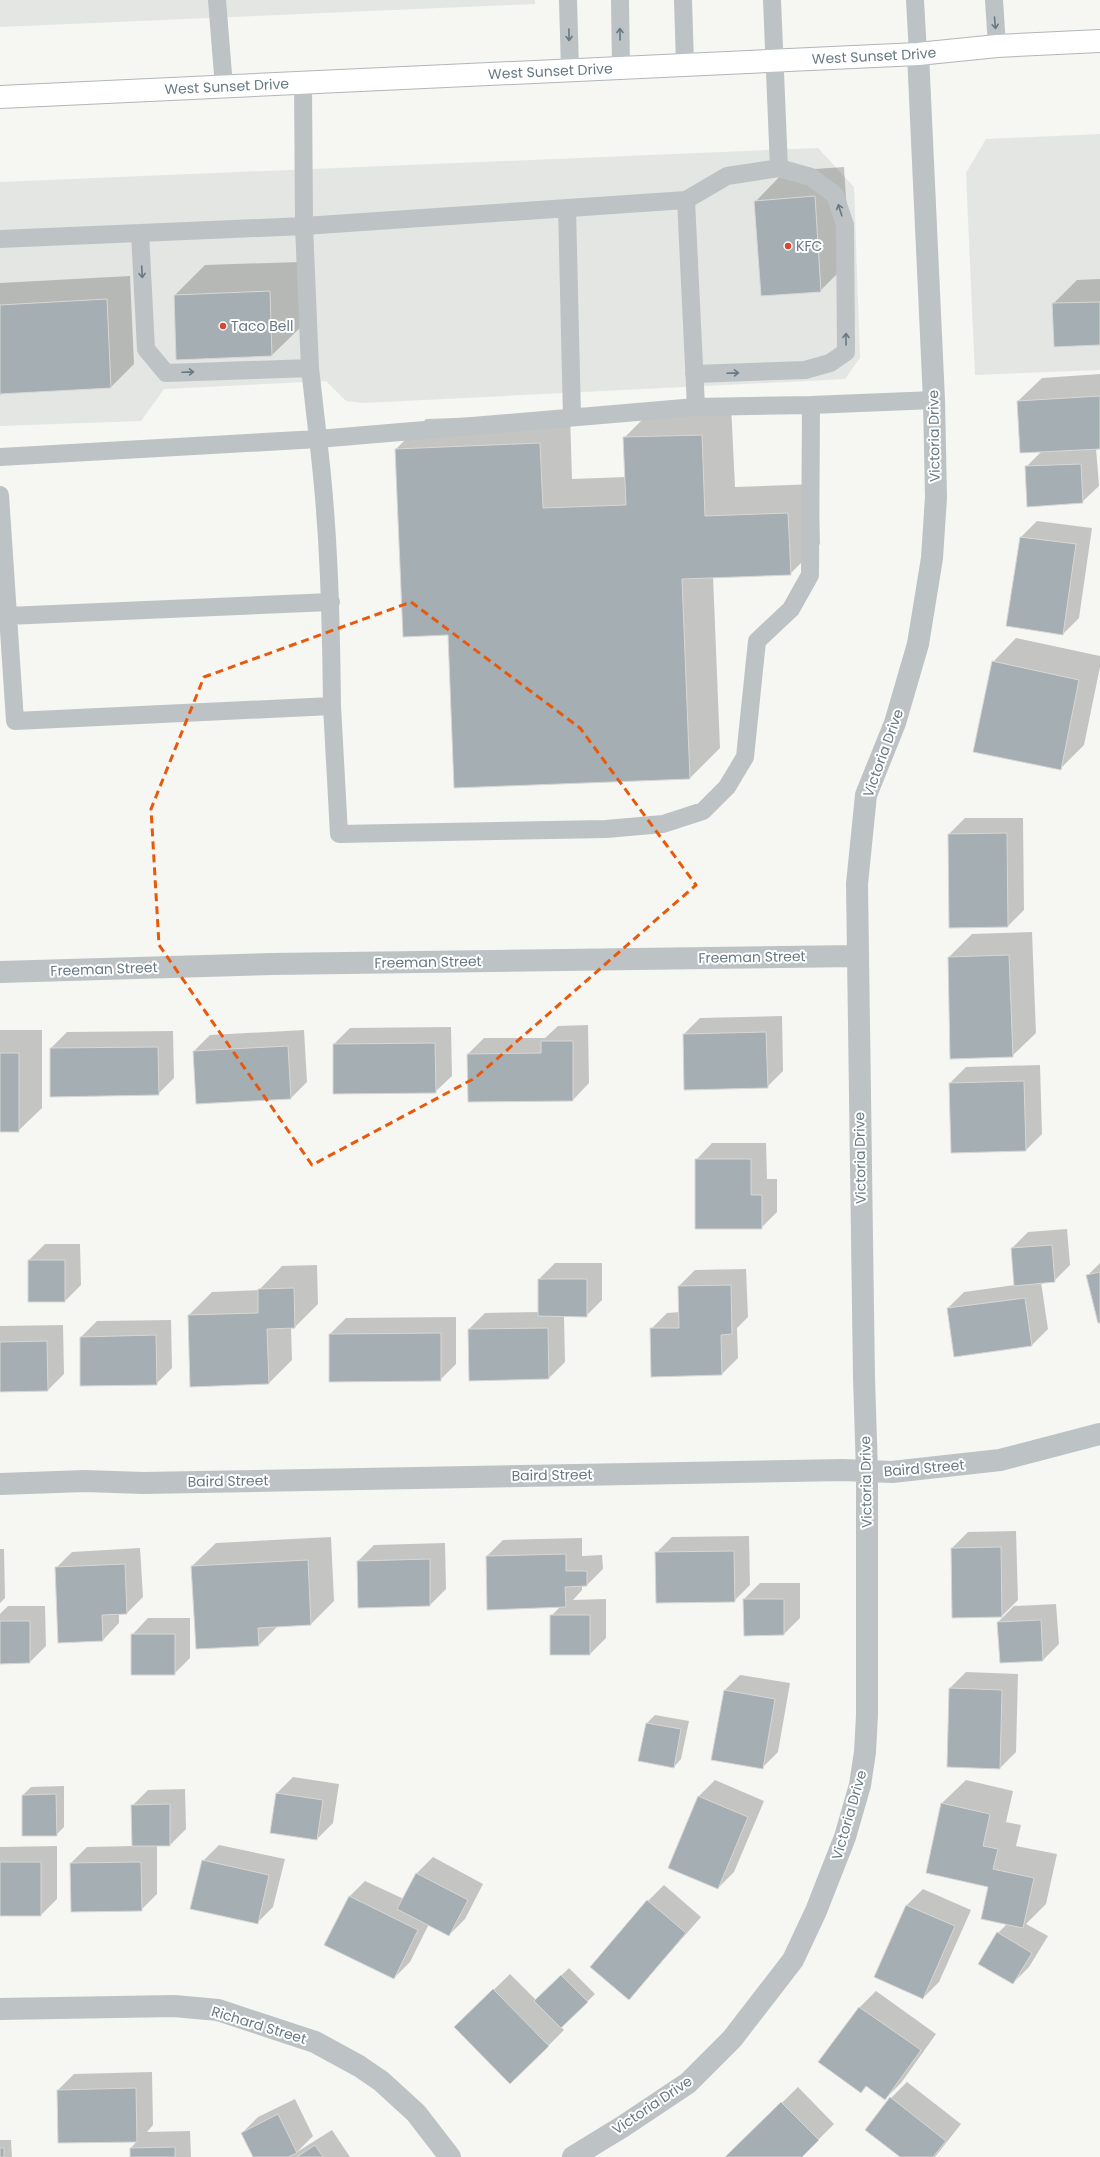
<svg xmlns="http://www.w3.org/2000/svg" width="1100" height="2157" font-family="Poppins,sans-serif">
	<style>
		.built { fill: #e4e6e4 }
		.shadow { fill: #0003 }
		.building { fill: #a5aeb2; stroke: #d8d7d6 }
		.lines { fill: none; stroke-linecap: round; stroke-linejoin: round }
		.secondary-casing { stroke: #b0b6ba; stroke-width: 24 }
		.service { stroke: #bdc2c5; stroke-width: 18 }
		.minor { stroke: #bdc2c5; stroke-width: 22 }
		.secondary { stroke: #fff; stroke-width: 22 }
		.oneway { stroke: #677982 }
		.marked { fill: none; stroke: #e8590c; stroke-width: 3; stroke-dasharray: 8 5; stroke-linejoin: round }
		.poi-dot { fill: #d74932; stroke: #fff; stroke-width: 1.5 }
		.labels { text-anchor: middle; stroke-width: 4; stroke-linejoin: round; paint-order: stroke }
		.street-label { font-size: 14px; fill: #677982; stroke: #fff }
		.poi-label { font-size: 14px; fill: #677982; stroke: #fff; text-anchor: start }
	</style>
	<rect width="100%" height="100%" fill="#f6f6f3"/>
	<path class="built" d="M0 0H535V4L0 27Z
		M1100 134V370L975 375 966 173 986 139Z
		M818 148 854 187 860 358 845 379 363 403 346 401 326 381 164 389 141 421 0 426V182Z"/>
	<path class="shadow" d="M844 167 850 261 820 291 756 201 785 171Z
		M299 262 302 326 272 355 175 295 205 265Z
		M130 276 134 364 111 387 3 393 0 395V283Z
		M1100 279V344L1053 304 1077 280Z
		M1100 374V448H1096L1099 486 1082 502 1026 467 1042 451 1018 401 1042 378Z
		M731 405 735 487 818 484 820 544 790 574 713 576 720 748 690 778 449 634 396 449 426 419 570 414 572 479 626 477 624 438 654 408Z
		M1037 521 1092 528 1079 618 1063 634 1008 626 1021 537Z
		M1016 638 1100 656V667L1084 745 1060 769 993 662Z
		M965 818H1023L1024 910 1008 926 949 834Z
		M1032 932 1036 1033 1012 1056 949 957 972 934Z
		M782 1016 783 1071 767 1087 684 1034 700 1018Z
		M588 1025 589 1083 573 1100 468 1054 484 1038H545L558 1026Z
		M451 1027 452 1076 435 1092 334 1044 350 1028Z
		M0 1030H42V1108L18 1131H0Z
		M304 1030 307 1082 291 1098 194 1051 210 1035Z
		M173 1031 174 1078 158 1094 51 1048 67 1032Z
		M1040 1065 1042 1134 1026 1150 952 1152 950 1083 966 1067Z
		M712 1143H766L767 1179H777V1212L761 1228 696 1160Z
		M1067 1229 1070 1265 1054 1281 1041 1282 1048 1329 1032 1345 948 1308 964 1292 1015 1285 1012 1248 1028 1232Z
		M45 1244H80L81 1285 65 1301 29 1260Z
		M555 1263H602V1300L586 1316H564L565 1362 549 1378 470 1380 469 1329 485 1313 539 1312V1279Z
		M1100 1263V1322L1087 1276Z
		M317 1265 318 1304 295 1327 291 1328 292 1360 269 1383 189 1315 212 1292 259 1290 282 1266Z
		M746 1269 748 1317 737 1328 738 1358 722 1374 651 1329 667 1313 680 1312 679 1286 695 1270Z
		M456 1317V1364L440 1380 330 1334 346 1318Z
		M171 1320 172 1368 156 1384 81 1337 97 1321Z
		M63 1325 64 1374 48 1390 0 1391V1326Z
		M1016 1531 1018 1600 1002 1616 952 1548 968 1532Z
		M749 1536 750 1585 734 1601 656 1553 672 1537Z
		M331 1537 334 1601 311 1624 278 1626 259 1645 192 1566 216 1543Z
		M582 1538V1556L602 1555 603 1569 587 1585H582V1590L573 1600 606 1599V1638L590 1654H551V1616L560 1607 487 1556 503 1540Z
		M445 1543 446 1589 430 1605 358 1561 374 1545Z
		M140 1548 143 1597 127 1613H119V1623L103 1640 59 1642 56 1568 72 1552Z
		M0 1549H4L5 1598 0 1603Z
		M760 1583H800V1618L784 1634 744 1599Z
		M1056 1604 1059 1644 1043 1660 998 1622 1014 1606Z
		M8 1606H45L46 1646 30 1662 0 1663V1614Z
		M148 1618H190V1658L174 1674 132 1635Z
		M966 1672 1018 1674 1016 1752 1000 1768 950 1688Z
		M740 1675 790 1683 778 1752 762 1768 724 1691Z
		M655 1715 689 1721 681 1759 674 1767 639 1760 647 1723Z
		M293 1777 339 1784 333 1823 317 1839 277 1793Z
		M715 1780 764 1801 734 1872 718 1888 669 1867 699 1796Z
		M966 1780 1013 1791 1006 1822 1021 1825 1016 1846 1057 1854 1046 1904 1026 1924 1048 1936 1029 1967 1013 1983 998 1933 1007 1924 989 1886 942 1803Z
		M64 1786V1827L56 1835H23V1795L31 1787Z
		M185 1789 186 1829 170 1845H157V1894L141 1910 71 1863 87 1847 133 1846 132 1806 148 1790Z
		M219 1845 285 1859 273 1907 257 1923 203 1861Z
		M57 1846V1899L41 1915H0V1847Z
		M433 1857 483 1884 465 1919 449 1935 429 1924 410 1962 394 1978 349 1897 365 1881 404 1899 417 1873Z
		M664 1885 701 1917 629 1999 648 1901Z
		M923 1889 971 1910 939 1982 923 1998 876 1976 907 1905Z
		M569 1968 595 1994 561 2027 564 2030 548 2046 472 2011 510 1974 536 2000Z
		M876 1991 936 2034 901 2083 885 2099 867 2086 861 2092 820 2062 860 2007Z
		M152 2072 153 2125 147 2132 190 2131 191 2157H131V2148L137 2141 59 2142 58 2090 74 2074Z
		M907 2082 961 2124 935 2157H901L891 2098Z
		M798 2087 834 2124 801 2157H727Z
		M295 2099 313 2136 297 2152 332 2130 350 2157H290L292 2154 286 2157H254L242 2133 258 2117Z
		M0 2140H11L12 2157H0Z"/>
	<path class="building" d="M815 196 821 292 761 296 754 201Z
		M270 291 272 356 176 360 174 295Z
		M107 299 111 388 0 394V305Z
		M1100 302V345L1054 347 1052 303Z
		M1100 396V449L1020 453 1017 401Z
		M702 435 705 516 788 513 791 575 682 579 690 779 454 788 448 635 403 637 395 449 540 443 543 508 626 505 623 437Z
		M1081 464 1083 503 1027 507 1025 466Z
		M1020 537 1076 544 1063 635 1006 626Z
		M992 661 1079 680 1061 770 973 752Z
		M1007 833 1008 927 949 928 948 834Z
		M1009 955 1013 1057 950 1059 948 957Z
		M766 1032 768 1088 684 1090 683 1034Z
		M541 1041H573V1101L468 1102 467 1054 541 1053Z
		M435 1043 436 1093 333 1094V1044Z
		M288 1046 291 1099 196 1104 193 1051Z
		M158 1047 159 1095 50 1097V1048Z
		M0 1053H19V1132H0Z
		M1024 1081 1026 1151 951 1153 949 1083Z
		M695 1159H751V1195H762V1229H695Z
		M1052 1245 1055 1282 1014 1286 1011 1248Z
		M28 1260H65V1302H28Z
		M1100 1272V1323H1098L1086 1275Z
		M538 1279H587V1317L538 1316Z
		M731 1285 732 1334 721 1335 722 1375 651 1377 650 1328H679L678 1286Z
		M294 1288 295 1328 267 1329 269 1384 190 1387 188 1315 258 1313V1289Z
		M1025 1298 1032 1346 954 1357 947 1308Z
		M548 1328 549 1379 469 1381 468 1329Z
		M441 1333V1381L329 1382V1334Z
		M156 1335 157 1385 80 1386V1337Z
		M47 1341 48 1391 0 1392V1342Z
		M1001 1547 1002 1617 952 1618 951 1548Z
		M734 1551 735 1602 656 1603 655 1552Z
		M566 1554V1571H587V1586L565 1587 566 1607 487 1610 486 1556Z
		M430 1559V1606L358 1608 357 1561Z
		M308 1560 311 1625 258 1628 259 1646 196 1649 191 1566Z
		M125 1564 127 1614 102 1615 103 1641 58 1643 55 1567Z
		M743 1599H784V1635L744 1636Z
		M550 1615H590V1655H550Z
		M1041 1620 1043 1661 1000 1663 997 1622Z
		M0 1621H30V1663L0 1664Z
		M131 1634H175V1675H131Z
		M949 1688 1002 1690 1000 1769 947 1767Z
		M724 1690 775 1699 763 1769 711 1760Z
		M646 1723 681 1729 674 1768 638 1761Z
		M276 1793 323 1800 317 1840 270 1833Z
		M56 1794 57 1836H22V1795Z
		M698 1796 748 1817 718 1889 668 1868Z
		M941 1803 990 1814 983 1846 998 1849 993 1869 1034 1878 1023 1928 981 1919 988 1887 926 1873Z
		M170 1804V1846H132L131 1805Z
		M202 1860 269 1875 258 1924 190 1909Z
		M0 1862H41V1916H0Z
		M141 1862 142 1911 71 1912 70 1863Z
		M416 1873 468 1900 449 1936 397 1909Z
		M349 1896 418 1930 394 1979 324 1945Z
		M647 1900 686 1933 629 2000 590 1967Z
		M906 1905 955 1926 923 1999 874 1977Z
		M997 1932 1032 1953 1013 1984 978 1964Z
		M561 1975 588 2002 561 2028 534 2001Z
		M493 1989 549 2046 510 2084 454 2027Z
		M859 2007 921 2050 885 2100 866 2086 861 2093 818 2062Z
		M136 2088 137 2142 58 2143 57 2090Z
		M890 2097 946 2141 933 2157H900L865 2130Z
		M781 2102 819 2140 802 2157H725Z
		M278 2114 297 2153 288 2157H253L241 2133Z
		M315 2145 323 2157H297Z
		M175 2147V2157H130V2148Z
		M0 2148H4V2157H0Z"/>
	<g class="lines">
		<defs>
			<g id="secondary">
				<path id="s1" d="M0 97 918 54 997 46 1100 41"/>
			</g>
		</defs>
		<use href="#secondary" class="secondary-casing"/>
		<path class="service" d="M217 0 224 87
			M568 0 570 70
			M620 0 621 68
			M683 0 685 64
			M915 0 918 54
			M994 0 997 46
			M686 200 727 176 779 168 772 0
			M567 208 572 417
			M140 233 146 349 166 373 310 368
			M0 239 304 226 303 83
			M694 374 805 370 830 363 846 352 845 225 835 195 811 177 779 168
			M0 457 318 439 310 368 304 226 686 200 696 407 811 405 934 400
			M0 495 15 721 332 706 339 834 606 829 663 824 703 811 727 787 745 757 757 641 791 609 810 575 811 405
			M7 616 331 602
			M332 706C331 616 329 528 318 439L696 407"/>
		<path class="minor" d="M0 972 272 964 857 956
			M0 1484 85 1481 143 1483 843 1470 892 1472 1000 1460 1100 1434
			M0 2009 174 2006 218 2010 315 2042 359 2066 381 2081 416 2113 450 2157
			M573 2157 622 2127 688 2083 732 2039 793 1960 816 1911 845 1837 860 1785 865 1752 867 1715V1472L864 1378 857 884 866 795 895 723 918 644 932 558 936 497 934 400 918 54"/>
		<use href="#secondary" class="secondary"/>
	</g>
	<defs><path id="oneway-shaft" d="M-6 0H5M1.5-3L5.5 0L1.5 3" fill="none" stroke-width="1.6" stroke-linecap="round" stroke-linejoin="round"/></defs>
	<g class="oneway">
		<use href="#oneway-shaft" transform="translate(995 23) rotate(85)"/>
		<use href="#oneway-shaft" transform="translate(620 34) rotate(-91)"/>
		<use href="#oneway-shaft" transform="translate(569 35) rotate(89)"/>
		<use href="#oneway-shaft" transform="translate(840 210) rotate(-108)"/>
		<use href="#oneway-shaft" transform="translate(142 272) rotate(87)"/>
		<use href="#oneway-shaft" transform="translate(846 339) rotate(-90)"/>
		<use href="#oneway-shaft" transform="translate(188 372) rotate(-2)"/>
		<use href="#oneway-shaft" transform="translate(733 373) rotate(-2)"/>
	</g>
	<path class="marked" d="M411 602 580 728 696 885 475 1078 312 1165 159 945 151 809 204 677Z"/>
	<g class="poi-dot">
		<circle cx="788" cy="246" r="4"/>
		<circle cx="223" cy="326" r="4"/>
	</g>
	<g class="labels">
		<g class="street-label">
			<text dy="5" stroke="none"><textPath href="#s1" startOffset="875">West Sunset Drive</textPath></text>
			<text dy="5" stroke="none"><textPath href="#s1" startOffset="551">West Sunset Drive</textPath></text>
			<text dy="5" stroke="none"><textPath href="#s1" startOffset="227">West Sunset Drive</textPath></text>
			<text transform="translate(934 436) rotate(-91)" y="5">Victoria Drive</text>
			<text transform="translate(883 753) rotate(-70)" y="5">Victoria Drive</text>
			<text transform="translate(752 957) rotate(-1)" y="5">Freeman Street</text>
			<text transform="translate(428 962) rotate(-1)" y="5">Freeman Street</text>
			<text transform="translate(104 969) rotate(-2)" y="5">Freeman Street</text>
			<text transform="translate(860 1158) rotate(-91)" y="5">Victoria Drive</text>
			<text transform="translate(924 1468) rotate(-5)" y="5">Baird Street</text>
			<text transform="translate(552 1475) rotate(-1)" y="5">Baird Street</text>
			<text transform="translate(228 1481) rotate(-1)" y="5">Baird Street</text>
			<text transform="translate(866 1482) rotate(-91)" y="5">Victoria Drive</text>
			<text transform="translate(849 1815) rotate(-74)" y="5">Victoria Drive</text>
			<text transform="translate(259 2025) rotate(17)" y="5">Richard Street</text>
			<text transform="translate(652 2105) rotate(-34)" y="5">Victoria Drive</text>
		</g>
		<g class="poi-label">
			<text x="796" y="251">KFC</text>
			<text x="231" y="331">Taco Bell</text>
		</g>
	</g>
</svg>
